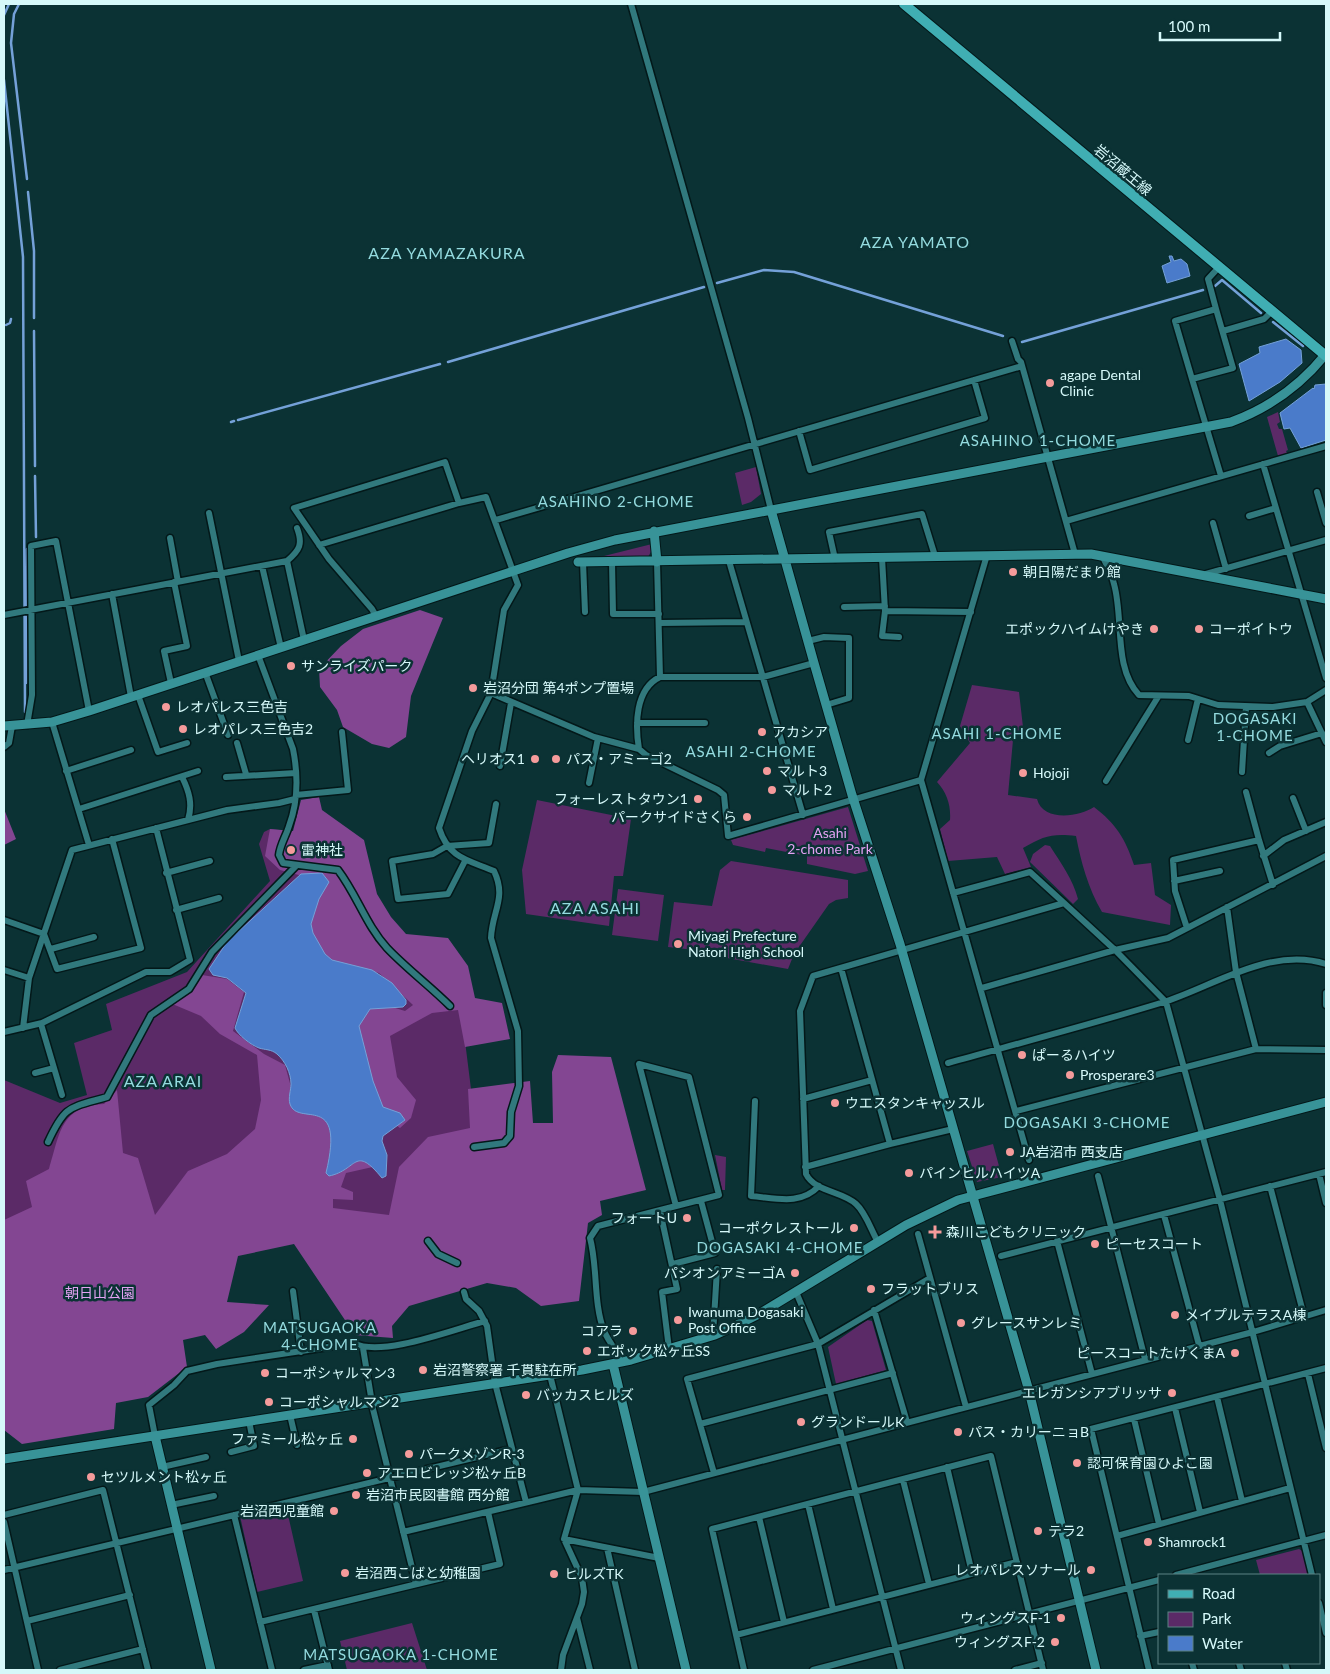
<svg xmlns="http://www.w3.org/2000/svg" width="1330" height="1674" font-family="Lato,'Noto Sans JP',sans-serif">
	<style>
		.green { fill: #5b2a67 }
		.forest { fill: #834692 }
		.water { fill: #4a7bca; stroke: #74a1d8 }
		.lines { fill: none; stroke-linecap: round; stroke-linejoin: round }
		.stream { stroke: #74a1d8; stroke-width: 2.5 }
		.street-casing { stroke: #031819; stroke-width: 9 }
		.secondary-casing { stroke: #031819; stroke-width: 11 }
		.primary-casing { stroke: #031819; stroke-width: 12 }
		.street { stroke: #31797d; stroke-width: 6 }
		.secondary { stroke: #389398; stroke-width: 9 }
		.primary { stroke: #40aeb3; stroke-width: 10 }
		.poi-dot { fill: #f59b9b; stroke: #0b3234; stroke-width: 2 }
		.labels { text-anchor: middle; stroke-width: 5; stroke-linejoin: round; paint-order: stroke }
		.street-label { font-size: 14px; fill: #d6f9fa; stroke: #0b3234 }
		.poi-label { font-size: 14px; fill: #d6f9fa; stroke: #0b3234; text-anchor: start }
		.park-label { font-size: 14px; fill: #e3a2f3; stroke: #0b3234 }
		.neighbourhood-label { font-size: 15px; letter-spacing: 1px; fill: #94dbdf; stroke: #0b3234 }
		.quarter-label { font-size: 16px; letter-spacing: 1px; fill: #94dbdf; stroke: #0b3234 }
	</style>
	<rect width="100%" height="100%" fill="#0b3234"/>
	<path class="green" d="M1278 412 1280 422 1277 424 1279 429H1282L1288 450 1286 451 1287 453 1278 456 1267 417Z
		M756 467 761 494 751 502 742 505 735 473Z
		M652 544V550L648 557 596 558Z
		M972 685 1019 692 1023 727 1013 740 1008 795 1037 799C1043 822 1079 817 1094 807 1116 824 1125 838 1134 865L1151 863 1155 895 1171 905 1170 925 1102 912C1088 888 1081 862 1076 836 1053 833 1043 836 1023 848L1031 867 1005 874 997 857 948 861 940 829 950 820C951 805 947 793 937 782L970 743 960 726Z
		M537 800 631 819 623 876H614L609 926 526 914 522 870Z
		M848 807 868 871 855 874 807 864V856L766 848 765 852 733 845 731 840Z
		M270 829 299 832 461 1009 480 1161 461 1226 316 1234 4 1276V1080L60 1103 87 1095 74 1043 112 1030 106 1004 187 972 270 881 259 844 264 832Z
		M1045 845 1050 846C1061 863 1073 880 1078 899L1073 904 1030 862 1033 854Z
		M731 861 848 880V898L836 900 829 904 794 954 788 969 716 956 713 952 668 947 674 902 712 906 720 870Z
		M618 889 664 895 658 941 612 935Z
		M993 1144 1002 1177 977 1182 967 1151Z
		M715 1155 726 1157 725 1190H722Z
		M867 1320 872 1321 886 1370 836 1384 828 1347Z
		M286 1506 303 1581 257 1592 240 1516Z
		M1299 1549 1304 1552 1309 1575H1260L1256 1560Z
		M412 1623 427 1670H347L340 1641Z"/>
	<path class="forest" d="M420 610 443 618 411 696 406 737 389 748 372 744 343 727 337 710 320 687 319 669 341 646 363 629Z
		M319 797 322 810 364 840 377 894 391 917 406 934 448 938 468 966 475 998 502 1003 510 1039 465 1047 458 1010 432 1013 390 1036 397 1077 416 1100 411 1118 400 1128 379 1113 358 1030 359 1014 376 1002 405 1011 413 1005 379 973 328 962 307 922 325 882 280 870 265 856 270 829 293 831 301 800Z
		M4 809 16 839 4 845Z
		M202 975 227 979 244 992 233 1031 264 1054 285 1065 294 1098 336 1125 360 1159 386 1164 346 1173 341 1187 353 1192V1200L333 1199V1208L389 1215 399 1167 428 1137 470 1128 468 1089 530 1081 533 1123H553L552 1072 558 1055 611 1057 646 1190 600 1201 602 1215 588 1223 579 1301 541 1306 516 1288 487 1283 409 1306 392 1326 393 1338 355 1335 294 1244 238 1256 227 1302 269 1305 244 1332 216 1349 205 1335 183 1340 187 1367 148 1397 116 1403 114 1429 22 1444 4 1430V1220L32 1207 26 1181 49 1169C60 1134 60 1106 104 1104L117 1090 123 1153 138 1158 155 1215 188 1171 227 1154 255 1129 261 1100 257 1055 220 1034 201 1016 170 1003Z"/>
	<path class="water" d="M1169 256H1172L1174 261 1181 259 1187 264 1190 276 1167 283 1162 266 1171 262Z
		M1286 339 1301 350 1302 363 1280 382 1249 401 1239 364 1260 353 1259 347Z
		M1326 384V440L1301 448 1290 428 1284 429 1280 413 1313 388 1314 389 1315 385Z
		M322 873 329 882 319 899 311 924 313 933 325 954 332 960 372 970 392 983 406 1000V1004L403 1007 370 1009 359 1026 373 1081 383 1107 400 1113 405 1120 383 1136 382 1141 387 1155 386 1176 382 1178C354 1144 358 1170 329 1176L326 1173C346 1090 298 1128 290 1104 288 1098 291 1090 291 1084 291 1073 285 1061 277 1054 271 1049 265 1050 259 1048 251 1045 238 1035 235 1028L246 993 227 978 213 975 209 969 227 942 301 874Z"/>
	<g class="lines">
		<path class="stream" d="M19 4 14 14 11 43 27 179
			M4 15 9 4
			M4 80 23 257 25 712
			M28 192 34 251V318
			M717 283 764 270 794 272 1003 336
			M1215 286 1222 280 1261 313
			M1273 322 1303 346
			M6 325 10 323 11 319
			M34 331 35 466
			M1022 342 1203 290
			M448 362 704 287
			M238 420 440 364
			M231 422 234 421
			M35 476 36 537
			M26 683 27 549"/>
		<defs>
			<path id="street" d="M631 4 748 418 771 510
				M1216 309 1208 279 1219 267
				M1223 331 1264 319 1272 311
				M1012 341 1018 359 1021 362 1075 554
				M1192 379 1175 321 1216 309 1233 368 1192 379 1221 476
				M799 431 810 470 985 418 974 380
				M1263 464 1326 678
				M1317 492 1326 523
				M209 513 239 661
				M1249 516 1276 508
				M496 520 1022 366
				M1066 521 1326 446
				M1213 523 1226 569
				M170 538 178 582
				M319 545 459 503
				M987 555 921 780 1029 1160
				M1102 555C1106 564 1112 574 1114 584 1124 619 1113 667 1139 695L1189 696 1218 705 1273 707 1307 702 1326 690
				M882 558 885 611 971 612
				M835 559 829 532 922 514 935 556
				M287 561C300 550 303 544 297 528
				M729 561 803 815
				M583 562 585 612
				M612 562 613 614H659
				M657 562 660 677
				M262 566 281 648
				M1206 574 1326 540
				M112 594 131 697
				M844 607 885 606
				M885 611 882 636 899 637
				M4 615 287 561 304 640
				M376 616 372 609 329 559 294 508 445 462 459 503 486 497 518 585 504 610 491 693 472 731 439 828C449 859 468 860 494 871 507 898 492 911 491 938L518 1031 519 1086 511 1112 510 1136 504 1143 474 1147
				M659 623 746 622
				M808 641 824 637 849 638V698L826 705
				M258 655 293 749C298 774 298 802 289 826 286 836 280 845 279 855L283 863 338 870C357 895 366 925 387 948 407 969 430 986 450 1006
				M205 672 228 735
				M171 683 164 651 187 646 174 582
				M491 693 594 737 639 749 646 755 718 790 724 795 728 836 921 780
				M138 695 158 752 187 743
				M1307 702 1326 742
				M52 722 89 845
				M637 723H705
				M27 725 32 695 31 546 56 541 89 711
				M1188 740 1198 699
				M237 743 246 774
				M4 747 9 743 12 726
				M639 749C635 725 635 689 660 677H763L814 663
				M1269 753 1280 746 1322 733
				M500 766 511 703
				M66 771 131 750
				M1242 772 1246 707
				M182 777C189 791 193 804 188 820
				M226 777 296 773
				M1106 781 1158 697
				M589 783 598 738
				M1246 792 1259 840
				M296 795 348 790 342 732
				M1293 798 1306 831
				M79 809 198 771
				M1263 856 1284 840 1326 822
				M465 861 448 894 398 899 392 861 433 854 447 846 489 843 496 804
				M166 873 210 861
				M1174 881 1220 871
				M953 893 1030 872 1064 903
				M1227 907 1236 972 1256 1049
				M176 910 219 898
				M4 920 44 934 57 969 141 948 112 839
				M1187 928 1175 891 1173 860 1259 840 1273 885
				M51 949 94 937
				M4 970 29 978
				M982 988 1115 950 1168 938 1326 856
				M1326 993V1005
				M41 1024 62 1095
				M23 1028 29 978 72 850 227 810 279 803 295 799
				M4 1032 42 1023 146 972H170L190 960 156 828
				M948 1063C1020 1043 1092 1024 1164 1002 1214 986 1271 946 1326 964
				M35 1073 54 1068
				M803 1099 872 1080
				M755 1101 751 1196C776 1198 800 1206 819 1186
				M1016 1111 1256 1049 1326 1050
				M48 1142C65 1105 69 1108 107 1097L151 1015 189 989 212 952 297 865
				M890 1144 953 1129
				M805 1167 890 1144 841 968
				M1319 1174 1326 1203
				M1098 1176 1145 1359
				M1270 1186 1304 1316
				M660 1211 677 1289 662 1292 669 1349
				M1164 1215 1199 1345
				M918 1234 966 1407
				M428 1241 438 1254 457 1263
				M1057 1241 1092 1374
				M878 1242C871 1230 866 1213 856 1204 842 1191 815 1192 806 1174L800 1011 813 976 1064 903 1115 950 1166 1002 1220 1200 1312 1575
				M1001 1256 1326 1172
				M673 1264 715 1253 701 1201
				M293 1291 301 1352
				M464 1292 466 1299 479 1311 487 1326 495 1383 526 1502
				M796 1292 818 1344 901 1670
				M874 1310 907 1422
				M713 1335 717 1269
				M363 1348 373 1409 416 1584
				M623 1362C617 1352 609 1342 604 1331 593 1302 598 1268 590 1238L598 1226 719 1195 689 1077 639 1064 676 1206
				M1308 1374 1326 1448
				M550 1375 578 1490 564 1539 582 1578 584 1592 582 1604 563 1655 561 1670
				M1217 1397 1242 1501
				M1175 1408 1200 1512
				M290 1415 297 1445
				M1134 1419 1159 1524
				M700 1424 893 1373
				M155 1436 149 1405 174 1385 187 1371 217 1364 354 1343C380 1358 455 1329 485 1321
				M231 1452 254 1446 249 1421
				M162 1467 206 1457
				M947 1467 972 1573
				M714 1473 687 1379 818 1344 930 1278
				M903 1480 929 1584
				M808 1504 833 1609
				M171 1505 214 1496
				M4 1515 103 1490 148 1670
				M234 1515 272 1670
				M759 1517 784 1622
				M4 1522 38 1670
				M403 1532 578 1490 643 1492 1253 1332 1326 1310
				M1117 1536 1290 1488
				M564 1539 659 1558
				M607 1548 635 1670
				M4 1570 511 1449
				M1176 1575 1326 1535
				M1319 1603 1326 1633
				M314 1610 329 1670
				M577 1618 590 1670
				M27 1621 130 1595
				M260 1622 500 1564 488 1512
				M736 1635 1017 1562
				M1140 1636 1159 1632
				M1192 1663 1194 1670
				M1239 1663 1241 1670
				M1285 1663 1287 1670
				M60 1670 143 1649
				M304 1670 328 1665
				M744 1670 712 1529 991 1456 1043 1670
				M813 1670 1159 1580
				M1015 1670 1042 1663
				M1149 1670 1091 1429 1326 1368"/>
			<path id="secondary" d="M771 510 814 663 852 795 900 944 1029 1391 1096 1670
				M654 531 657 562
				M578 562 1091 554 1326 599
				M4 726 52 722 89 711 568 553 615 540 1231 422C1269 408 1299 387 1325 355
				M613 1364 686 1670
				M155 1436 211 1670
				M4 1459 582 1370 631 1360 715 1335 735 1326 759 1314 906 1225 958 1200 1326 1102"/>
			<path id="primary" d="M904 4 1326 356"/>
		</defs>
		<use href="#street" class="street-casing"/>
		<use href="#secondary" class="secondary-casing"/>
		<use href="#primary" class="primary-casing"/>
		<use href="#street" class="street"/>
		<use href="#secondary" class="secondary"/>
		<use href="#primary" class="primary"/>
	</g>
	<g class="poi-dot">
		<circle cx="1050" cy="383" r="5"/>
		<circle cx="1013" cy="572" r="5"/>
		<circle cx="1154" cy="629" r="5"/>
		<circle cx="1199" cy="629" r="5"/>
		<circle cx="291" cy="666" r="5"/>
		<circle cx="473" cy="688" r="5"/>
		<circle cx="166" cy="707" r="5"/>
		<circle cx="183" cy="729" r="5"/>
		<circle cx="762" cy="732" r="5"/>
		<circle cx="535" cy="759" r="5"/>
		<circle cx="556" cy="759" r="5"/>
		<circle cx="767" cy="771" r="5"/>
		<circle cx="1023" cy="773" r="5"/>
		<circle cx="772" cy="790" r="5"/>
		<circle cx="698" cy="799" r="5"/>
		<circle cx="747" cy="817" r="5"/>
		<circle cx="291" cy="850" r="5"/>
		<circle cx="678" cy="944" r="5"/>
		<circle cx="1022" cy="1055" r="5"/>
		<circle cx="1070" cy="1075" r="5"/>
		<circle cx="835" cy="1103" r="5"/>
		<circle cx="1010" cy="1152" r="5"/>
		<circle cx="909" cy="1173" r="5"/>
		<circle cx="687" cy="1218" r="5"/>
		<circle cx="854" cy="1228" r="5"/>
		<path d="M932.5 1224.5h5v5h5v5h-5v5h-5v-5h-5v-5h5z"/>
		<circle cx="1095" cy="1244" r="5"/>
		<circle cx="795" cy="1273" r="5"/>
		<circle cx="871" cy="1289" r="5"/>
		<circle cx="1175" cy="1315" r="5"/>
		<circle cx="678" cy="1320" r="5"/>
		<circle cx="961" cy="1323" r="5"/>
		<circle cx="633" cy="1331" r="5"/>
		<circle cx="587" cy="1351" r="5"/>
		<circle cx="1235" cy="1353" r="5"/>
		<circle cx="423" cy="1370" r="5"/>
		<circle cx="265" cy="1373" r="5"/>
		<circle cx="1172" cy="1393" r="5"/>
		<circle cx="526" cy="1395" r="5"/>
		<circle cx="269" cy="1402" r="5"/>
		<circle cx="801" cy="1422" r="5"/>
		<circle cx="958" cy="1432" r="5"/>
		<circle cx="353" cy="1439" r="5"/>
		<circle cx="409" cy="1454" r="5"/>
		<circle cx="1077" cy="1463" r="5"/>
		<circle cx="367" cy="1473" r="5"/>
		<circle cx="91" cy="1477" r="5"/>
		<circle cx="356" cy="1495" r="5"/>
		<circle cx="334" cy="1511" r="5"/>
		<circle cx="1038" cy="1531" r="5"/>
		<circle cx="1148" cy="1542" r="5"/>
		<circle cx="1091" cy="1570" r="5"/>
		<circle cx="345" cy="1573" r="5"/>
		<circle cx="554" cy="1574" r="5"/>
		<circle cx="1061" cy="1618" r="5"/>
		<circle cx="1055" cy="1642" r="5"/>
	</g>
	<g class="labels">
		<g class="street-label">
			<text transform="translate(1123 170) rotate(40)" y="5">岩沼蔵王線</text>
		</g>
		<g class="poi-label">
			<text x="1060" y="380">agape Dental<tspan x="1060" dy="16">Clinic</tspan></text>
			<text x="1023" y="577">朝日陽だまり館</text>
			<text x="1144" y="634" text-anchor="end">エポックハイムけやき</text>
			<text x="1209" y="634">コーポイトウ</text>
			<text x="301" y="671">サンライズパーク</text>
			<text x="483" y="693">岩沼分団 第4ポンプ置場</text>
			<text x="176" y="712">レオパレス三色吉</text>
			<text x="193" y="734">レオパレス三色吉2</text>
			<text x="772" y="737">アカシア</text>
			<text x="525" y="764" text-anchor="end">ヘリオス1</text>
			<text x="566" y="764">パス・アミーゴ2</text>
			<text x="777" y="776">マルト3</text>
			<text x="1033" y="778">Hojoji</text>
			<text x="782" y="795">マルト2</text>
			<text x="688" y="804" text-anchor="end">フォーレストタウン1</text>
			<text x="737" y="822" text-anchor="end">パークサイドさくら</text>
			<text x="301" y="855">雷神社</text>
			<text x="688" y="941">Miyagi Prefecture<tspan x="688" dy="16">Natori High School</tspan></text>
			<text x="1032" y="1060">ぱーるハイツ</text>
			<text x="1080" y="1080">Prosperare3</text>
			<text x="845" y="1108">ウエスタンキャッスル</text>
			<text x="1020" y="1157">JA岩沼市 西支店</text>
			<text x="919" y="1178">パインヒルハイツA</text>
			<text x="677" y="1223" text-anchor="end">フォートU</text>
			<text x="844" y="1233" text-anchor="end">コーポクレストール</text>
			<text x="946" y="1237">森川こどもクリニック</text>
			<text x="1105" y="1249">ピーセスコート</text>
			<text x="785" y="1278" text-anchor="end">パシオンアミーゴA</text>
			<text x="881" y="1294">フラットブリス</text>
			<text x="688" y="1317">Iwanuma Dogasaki<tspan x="688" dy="16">Post Office</tspan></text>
			<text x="1185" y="1320">メイプルテラスA棟</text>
			<text x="971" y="1328">グレースサンレミ</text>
			<text x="623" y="1336" text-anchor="end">コアラ</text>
			<text x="597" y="1356">エポック松ヶ丘SS</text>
			<text x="1225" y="1358" text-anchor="end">ピースコートたけくまA</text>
			<text x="433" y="1375">岩沼警察署 千貫駐在所</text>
			<text x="275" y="1378">コーポシャルマン3</text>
			<text x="1162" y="1398" text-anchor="end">エレガンシアブリッサ</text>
			<text x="536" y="1400">バッカスヒルズ</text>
			<text x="279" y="1407">コーポシャルマン2</text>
			<text x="811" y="1427">グランドールK</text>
			<text x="968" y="1437">パス・カリーニョB</text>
			<text x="343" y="1444" text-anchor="end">ファミール松ヶ丘</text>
			<text x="419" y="1459">パークメゾンR-3</text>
			<text x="1087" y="1468">認可保育園ひよこ園</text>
			<text x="377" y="1478">アエロビレッジ松ヶ丘B</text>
			<text x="101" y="1482">セツルメント松ヶ丘</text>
			<text x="366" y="1500">岩沼市民図書館 西分館</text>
			<text x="324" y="1516" text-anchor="end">岩沼西児童館</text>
			<text x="1048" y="1536">テラ2</text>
			<text x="1158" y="1547">Shamrock1</text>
			<text x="1081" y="1575" text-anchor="end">レオパレスソナール</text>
			<text x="355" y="1578">岩沼西こばと幼稚園</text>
			<text x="564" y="1579">ヒルズTK</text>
			<text x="1051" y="1623" text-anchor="end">ウィングスF-1</text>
			<text x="1045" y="1647" text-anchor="end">ウィングスF-2</text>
		</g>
		<g class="park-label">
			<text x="830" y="838">Asahi<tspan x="830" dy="16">2-chome Park</tspan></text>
			<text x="100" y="1298">朝日山公園</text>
		</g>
		<g class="neighbourhood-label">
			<text x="1038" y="446">ASAHINO 1-CHOME</text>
			<text x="616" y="507">ASAHINO 2-CHOME</text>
			<text x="1255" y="724">DOGASAKI<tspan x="1255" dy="17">1-CHOME</tspan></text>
			<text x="997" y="739">ASAHI 1-CHOME</text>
			<text x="751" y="757">ASAHI 2-CHOME</text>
			<text x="1087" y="1128">DOGASAKI 3-CHOME</text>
			<text x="780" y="1253">DOGASAKI 4-CHOME</text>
			<text x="320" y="1333">MATSUGAOKA<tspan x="320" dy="17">4-CHOME</tspan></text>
			<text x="401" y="1660">MATSUGAOKA 1-CHOME</text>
		</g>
		<g class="quarter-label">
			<text x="915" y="248">AZA YAMATO</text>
			<text x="447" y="259">AZA YAMAZAKURA</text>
			<text x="595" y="914">AZA ASAHI</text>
			<text x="163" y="1087">AZA ARAI</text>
		</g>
	</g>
	<rect width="1330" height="1674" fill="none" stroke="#d6f9fa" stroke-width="10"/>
	<rect x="1158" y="1574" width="162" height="90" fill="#0b3234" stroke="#5c8283"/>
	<rect x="1168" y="1590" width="25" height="8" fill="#40aeb3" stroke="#5c8283"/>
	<text x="1202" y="1599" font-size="15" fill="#d6f9fa">Road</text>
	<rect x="1168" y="1612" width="25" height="15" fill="#5b2a67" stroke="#5c8283"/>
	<text x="1202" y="1624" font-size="15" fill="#d6f9fa">Park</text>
	<rect x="1168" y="1636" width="25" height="15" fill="#4a7bca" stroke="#5c8283"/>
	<text x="1202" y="1649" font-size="15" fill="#d6f9fa">Water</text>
	<path d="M1160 32v8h120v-8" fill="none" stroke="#d6f9fa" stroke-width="2.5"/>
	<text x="1168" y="32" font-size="15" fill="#d6f9fa" stroke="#0b3234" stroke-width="4" paint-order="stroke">100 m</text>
</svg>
